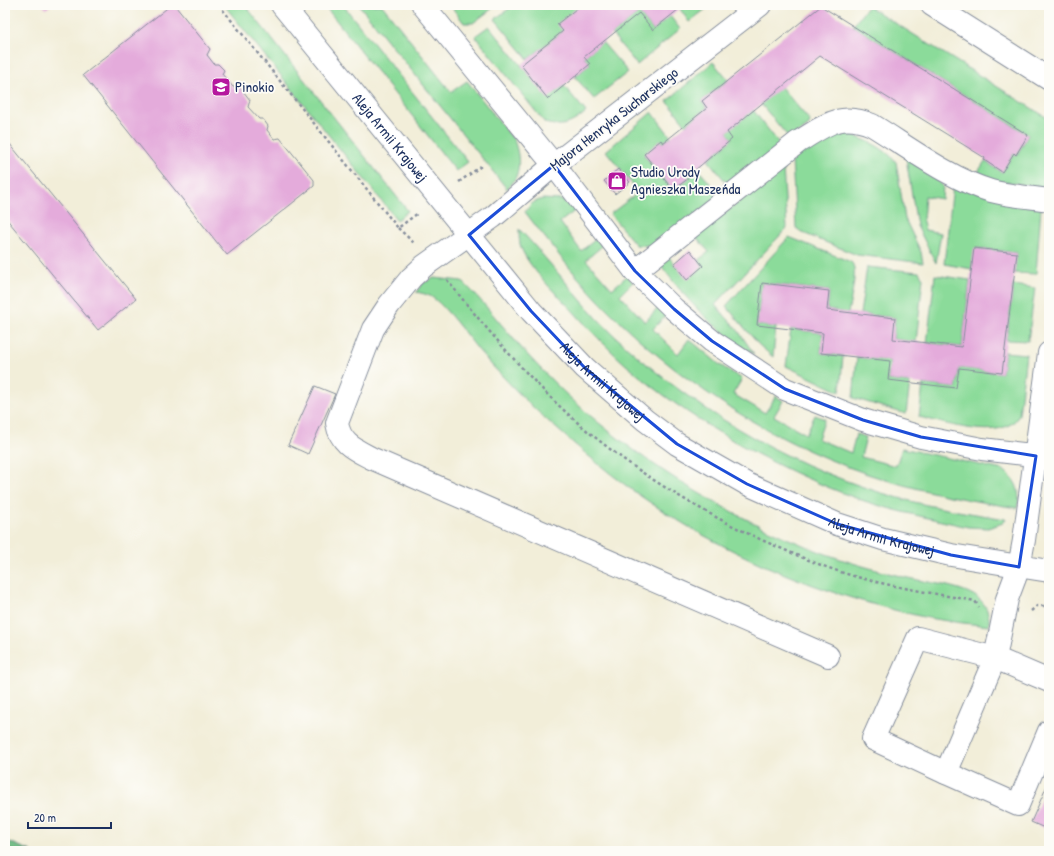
<svg xmlns="http://www.w3.org/2000/svg" width="1054" height="856" font-family="'Patrick Hand',sans-serif">
	<style>
		.green { fill: #8bdb9a; stroke: #53857c }
		.forest { fill: #70bb82; stroke: #467570 }
		.building { fill: #e4abdb }
		.lines { fill: none; stroke-linecap: round; stroke-linejoin: round }
		.minor-casing { stroke: #868e9c; stroke-width: 24 }
		.path { stroke: #868e9c; stroke-width: 2.5; stroke-dasharray: 3 3; stroke-linecap: butt }
		.minor { stroke: #fff; stroke-width: 22 }
		.marked { fill: none; stroke: #1d4ed8; stroke-width: 3; stroke-linejoin: round }
		.labels { text-anchor: middle; stroke-width: 3.5; stroke-linejoin: round; paint-order: stroke }
		.poi-label { font-size: 15px; fill: #1b2f5e; stroke: #fdfcf7; text-anchor: start }
		.street-label { font-size: 15px; fill: #1b2f5e; stroke: #fdfcf7 }
	</style>
	<rect width="100%" height="100%" fill="#fdfcf7"/>
	<filter id="ink" filterUnits="userSpaceOnUse"><feTurbulence type="fractalNoise" baseFrequency=".025" numOctaves="2"/><feDisplacementMap in="SourceGraphic" scale="8" xChannelSelector="R" yChannelSelector="G"/><feConvolveMatrix kernelMatrix="1 2 1 2 8 2 1 2 1" color-interpolation-filters="sRGB"/></filter>
	<filter id="wash" filterUnits="userSpaceOnUse"><feTurbulence type="fractalNoise" baseFrequency=".012" numOctaves="4" result="noise"/><feDisplacementMap in="SourceGraphic" scale="16" xChannelSelector="R" yChannelSelector="G"/><feGaussianBlur stdDeviation="0.9" result="paint"/><feColorMatrix in="noise" values="0 0 0 0 0 0 0 0 0 0 0 0 0 0 0 0 0 1.4 0 .05"/><feComposite in="paint" operator="in"/></filter>
	<g filter="url(#wash)">
		<rect width="100%" height="100%" fill="#f2eed9"/>
		<path class="green" d="M224 5H245L408 211 397 220Z
			M324 5H343L468 162 456 171Z
			M359 5H382L451 92 467 81 514 140C520 156 522 175 508 188L507 189Z
			M450 5H497L473 23H464Z
			M514 5H577L579 7 563 31 528 59 495 19Z
			M684 5H711L689 22 680 9Z
			M868 6 1049 119 1047 182 1042 187 990 180 978 172 985 161 1002 172 1014 153 1017 155 1028 135 853 26Z
			M639 13 653 30 670 16 680 29 637 65 612 34Z
			M489 26 548 98 564 86 586 112C572 124 563 128 545 123L475 36Z
			M602 42 628 72 594 99 575 77 590 64 584 57Z
			M713 62 728 80 702 101 707 108 686 125 667 101Z
			M781 87 810 121 809 125 790 139 761 104Z
			M753 110 782 147 730 187 708 160 732 139 727 132Z
			M652 112 671 137 644 155 673 190 689 178 688 176 697 168 720 195 656 246 636 245 610 214 639 192 606 151Z
			M847 134C865 139 884 147 896 162L905 219 921 252 923 263 857 255 803 233 796 228 792 160 824 138Z
			M906 158 932 174 943 186 942 199 925 196 923 221 925 230 941 233 936 263 917 226Z
			M783 168 787 228 715 305 737 329 754 354C715 331 684 298 658 261L667 255 687 279 703 266 698 260 709 252 695 236Z
			M953 186 1041 208 1036 274 1014 273 1017 253 975 248 972 269 944 264Z
			M542 199 562 200 576 210 560 222 581 251 596 239 602 246 586 260 612 289 627 276 633 282 620 295 645 322 658 308 666 315 653 329 678 354 689 339 720 365 742 379 733 394 765 413 776 396 783 401 774 416 806 434 815 415 825 419 818 439 851 453 856 434 866 437 861 457 896 466 902 448 1003 470C1016 479 1022 492 1017 508 973 501 929 493 886 480 785 449 689 390 614 316 581 284 553 248 525 212L532 203Z
			M519 229C556 267 586 312 627 347 703 416 800 471 899 498 934 508 970 513 1006 519L1003 523 988 528 968 527C925 517 881 509 840 492 763 462 687 418 625 364 606 347 589 329 572 310 558 296 524 263 520 244 519 239 519 234 519 229Z
			M789 237 851 262C859 268 850 302 848 313L827 310 829 291 762 283 757 325 776 327 773 357 759 345 726 306Z
			M867 267 919 272 923 278 916 342 893 339 895 318 860 314Z
			M935 275 970 280 962 347 927 343Z
			M434 278 462 281C490 308 513 341 541 369 611 443 709 507 803 545 834 558 867 568 900 576 921 582 961 585 978 598 987 605 990 616 989 626 965 623 939 621 915 615 824 594 738 560 660 509 616 481 576 446 537 411 520 395 503 377 487 360 473 345 445 304 430 296 426 294 421 293 416 292L423 283Z
			M1013 285 1035 288 1028 341 1006 340Z
			M791 329 823 333 821 353 843 356 840 392 786 366Z
			M1005 352 1026 354 1019 415C1005 444 942 422 919 417L923 384 956 388 959 368 1002 373Z
			M857 357 890 361 888 380 910 383 906 414 853 398Z"/>
		<path class="forest" d="M5 840 31 851H5Z"/>
		<g id="blocks">
			<path class="building" d="M43 5H51L46 9Z
				M171 5 176 7 210 49 207 55 214 64H218L224 70 222 74 233 87H240L250 100 248 107 259 119H263L268 126 267 130 274 139 280 138 314 180V186L227 255 83 75Z
				M581 5H684L653 30 639 13 584 57 590 64 548 99 521 65 563 31 557 24Z
				M821 6 1028 135 1016 155 1014 153 1002 172 984 160 985 158 820 56 727 132 732 139 688 176 689 178 673 190 644 154 661 140 663 143 707 108 702 101Z
				M5 138 136 299 98 330 5 217Z
				M618 169 630 182 615 194 604 181Z
				M974 248 1017 253 1002 373 959 368 956 388 888 380 890 361 821 353 823 333 757 325 762 283 829 291 827 310 895 318 893 339 962 347Z
				M690 250 703 266 687 280 674 264Z
				M315 386 335 394 308 454 288 445Z
				M1049 781V830L1031 822Z"/>
		</g>
	</g>
	<g filter="url(#ink)">
		<use href="#blocks" fill-opacity="0" stroke="#868e9c" stroke-width="1"/>
		<g class="lines">
			<defs>
				<g id="minor">
					<path id="s1" d="M282 5 531 311 585 368 645 420 677 444 747 484 837 524 883 539 951 555 1049 571"/>
					<path d="M423 5 554 165 635 271 674 309 712 341 785 389 863 420 921 437 982 449 1049 457"/>
					<path d="M760 5 554 165 493 217 424 266 411 278 389 305 373 329 337 423C340 443 354 449 371 458L828 656"/>
					<path d="M932 5 1049 79"/>
					<path d="M635 271 798 142C825 126 839 111 872 125 908 147 950 179 991 191 1009 196 1030 197 1049 200"/>
					<path d="M1049 353 1024 540 1019 567 1007 599 995 658 1049 681"/>
					<path d="M918 638 995 658 946 773 873 739Z"/>
					<path d="M946 773 1018 805 1049 731"/>
				</g>
			</defs>
			<use href="#minor" class="minor-casing"/>
			<path class="path" d="M219 5 398 228 418 213
				M459 182 481 166
				M398 228 414 243
				M447 280C479 320 513 360 550 397 611 457 686 505 764 541 792 553 820 566 850 575 891 587 933 593 975 601L979 607
				M1031 611 1037 606H1049"/>
			<use href="#minor" class="minor"/>
		</g>
	</g>
	<path class="marked" d="M554 165 635 271 674 309 712 341 785 389 863 420 921 437 1036 456 1019 567 951 555 837 524 747 484 677 444 585 368 531 311 469 235Z"/>
	<defs>
		<symbol id="school-square" viewBox="-11 -11 22 22"><rect x="-9" y="-9" width="18" height="18" rx="4" fill="#b5179e" stroke="#fdfcf7"/><path d="M0-5L7-2L0 1L-7-2ZM-4 1L0 2.5L4 1V4Q0 6-4 4Z" fill="#fff"/></symbol>
		<symbol id="shop-square" viewBox="-11 -11 22 22"><rect x="-9" y="-9" width="18" height="18" rx="4" fill="#b5179e" stroke="#fdfcf7"/><path d="M-5-2.5h2.3a2.7 3.5 0 0 1 5.4 0H5L5.5 6h-11ZM-1.5-2.5h3a1.5 2.3 0 0 0-3 0Z" fill="#fff"/></symbol>
	</defs>
	<g fill-rule="evenodd">
		<use href="#school-square" x="210" y="76" width="22" height="22"/>
		<use href="#shop-square" x="606" y="170" width="22" height="22"/>
	</g>
	<g class="labels">
		<g class="poi-label">
			<text x="235" y="92">Pinokio</text>
			<text x="631" y="177">Studio Urody<tspan x="631" dy="17">Agnieszka Maszeńda</tspan></text>
		</g>
		<g class="street-label">
			<text transform="translate(614 119) rotate(-38)" y="5">Majora Henryka Sucharskiego</text>
			<text dy="5" stroke="none"><textPath href="#s1" startOffset="171">Aleja Armii Krajowej</textPath></text>
			<text dy="5" stroke="none"><textPath href="#s1" startOffset="495">Aleja Armii Krajowej</textPath></text>
			<text dy="5" stroke="none"><textPath href="#s1" startOffset="818">Aleja Armii Krajowej</textPath></text>
		</g>
	</g>
	<rect width="1054" height="856" fill="none" stroke="#fdfcf7" stroke-width="20"/>
	<path d="M28 822v6h83v-6" fill="none" stroke="#1b2f5e" stroke-width="2"/>
	<text x="34" y="822" font-size="12" fill="#1b2f5e" stroke="#fdfcf7" stroke-width="3" paint-order="stroke">20 m</text>
</svg>
